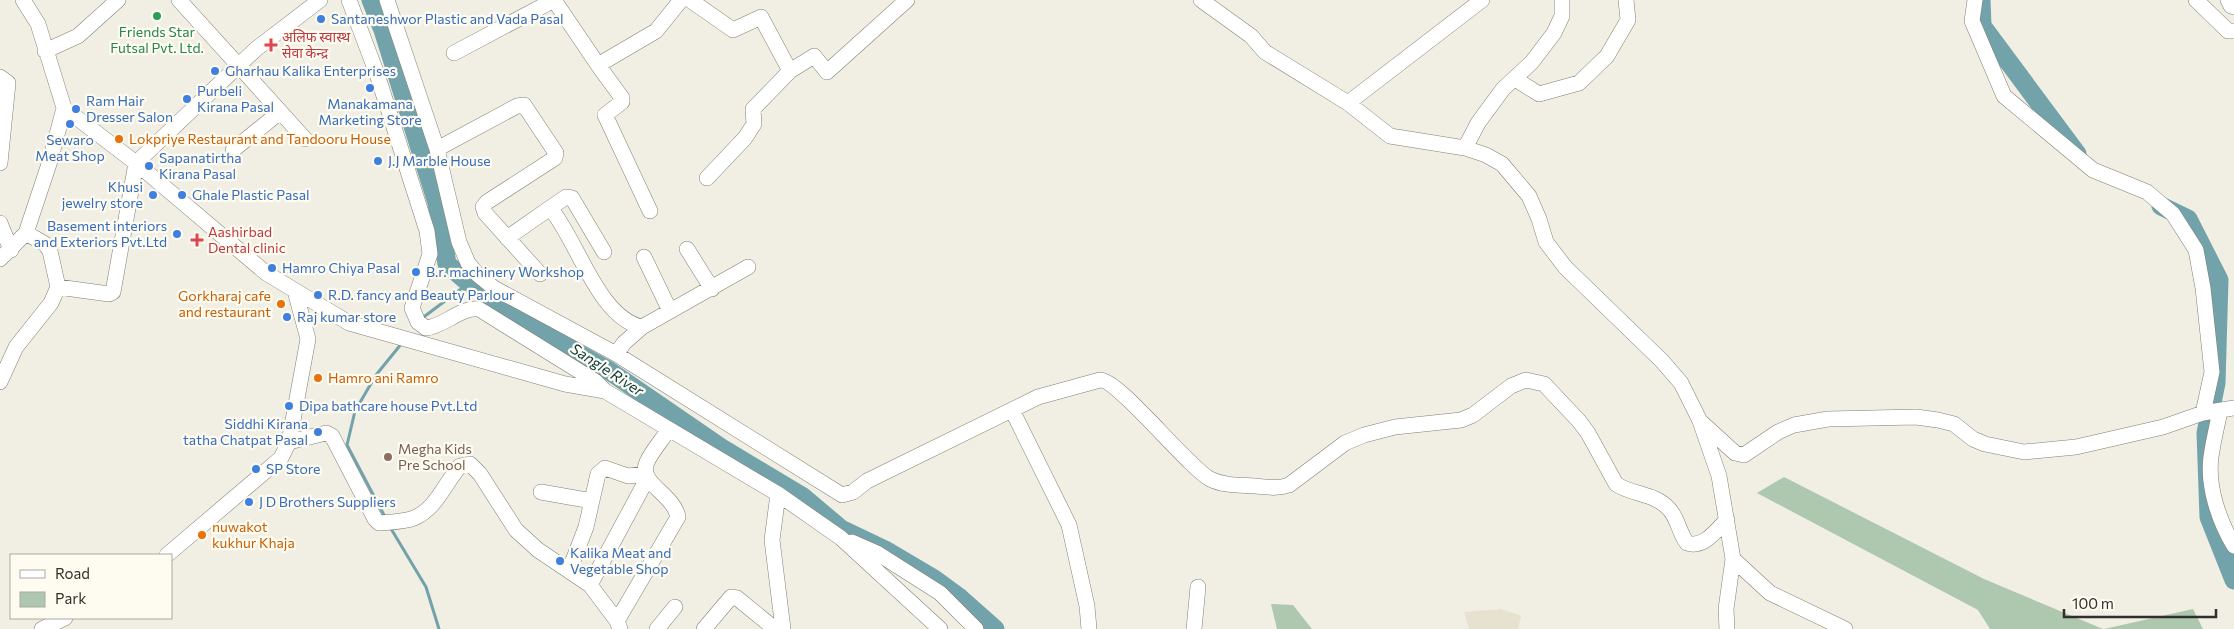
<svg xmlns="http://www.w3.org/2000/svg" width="2234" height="629" font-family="Commissioner,'Noto Sans Devanagari',sans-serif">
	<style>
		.built { fill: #e7e2d0 }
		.green { fill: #adc8af }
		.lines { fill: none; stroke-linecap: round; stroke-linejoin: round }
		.stream { stroke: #73a3aa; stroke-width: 3 }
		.river { stroke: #73a3aa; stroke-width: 19 }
		.minor-casing { stroke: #827f76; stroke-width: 16 }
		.minor { stroke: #fff; stroke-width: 15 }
		.leisure-dot { fill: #2e9e5b; stroke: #fefbf1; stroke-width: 2 }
		.shop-dot { fill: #3f7fe0; stroke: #fefbf1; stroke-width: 2 }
		.health-dot { fill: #e0444e; stroke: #fefbf1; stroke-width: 2 }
		.food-dot { fill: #e8710a; stroke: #fefbf1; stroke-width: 2 }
		.education-dot { fill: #8d6e63; stroke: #fefbf1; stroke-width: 2 }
		.labels { text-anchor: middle; stroke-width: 4.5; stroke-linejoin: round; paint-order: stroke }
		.shop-label { font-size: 14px; fill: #366cbe; stroke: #fefbf1; text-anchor: start }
		.leisure-label { font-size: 14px; fill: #27864d; stroke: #fefbf1 }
		.health-label { font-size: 14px; fill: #be3a42; stroke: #fefbf1; text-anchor: start }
		.food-label { font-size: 14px; fill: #c56008; stroke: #fefbf1; text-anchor: start }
		.education-label { font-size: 14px; fill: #785e54; stroke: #fefbf1; text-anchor: start }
		.water-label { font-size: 15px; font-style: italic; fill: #08393e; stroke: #fefbf1 }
	</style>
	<rect width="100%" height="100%" fill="#f1eee3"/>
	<path class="built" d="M1501 609 1521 616 1518 629H1469L1464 612Z"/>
	<path class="green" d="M1784 477 1984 579 2103 629H1990L1978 610 1757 493Z
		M1271 604 1293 605 1312 629H1277Z
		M2193 609 2203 629H2104Z"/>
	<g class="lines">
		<path class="stream" d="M421 319 469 283
			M385 517 347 445 355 411 376 375 402 343
			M390 527 426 587 439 629"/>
		<path class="river" d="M371 0 383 30 437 203 447 264 469 283 579 354 608 370 723 449 803 497 841 529 885 550 934 579 960 598 995 629
			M1981 0 1982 26 2077 154
			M2161 206 2188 219 2219 280 2216 383 2206 433 2209 517 2234 580"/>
		<defs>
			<path id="minor" d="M23 0 38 24 64 108 136 163 266 273 349 323 565 384 605 391 778 494 841 538 940 629
				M179 0 305 139
				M349 0 377 74 427 231 430 254 412 308 418 322 426 328C445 326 460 307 479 309L595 381 604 390
				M387 0 437 149 459 242 468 263 478 275 494 288 616 354 842 495 853 492 867 481 1038 397 1100 380C1118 379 1187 466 1210 479 1224 486 1240 485 1255 486 1268 487 1277 489 1289 485L1345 443 1364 435 1395 427 1461 420 1473 415 1511 386 1526 380 1544 384 1579 421 1588 433 1616 484C1632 495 1655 493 1669 509 1678 518 1679 533 1687 543 1704 549 1716 530 1727 520
				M554 0 598 65 656 31 681 0
				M690 0 733 30 761 17 790 71 814 56 827 72 907 0
				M1201 0 1251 36 1265 52 1348 103 1390 136 1465 148 1486 155 1502 164 1529 196 1539 219 1546 242 1565 267 1662 361 1681 383 1700 421 1719 476 1733 559 1770 593 1845 629
				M1975 0 1972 21 2004 96 2093 170 2147 192 2173 214 2196 250 2203 288 2212 372 2203 413
				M2196 0 2228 31H2234
				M2228 0 2231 6 2234 7
				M45 51 78 36 118 0
				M454 53 554 0
				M598 65 622 98V102L605 115 650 211
				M0 77 8 83 0 163
				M1515 79 1539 94 1579 83 1607 56 1628 20 1626 0
				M1348 103 1482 0
				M1465 148 1478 123 1503 89 1532 62 1554 33 1562 16V0
				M437 149 517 106 524 105 556 153 555 158 487 202 483 207 485 213 540 274
				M233 150 280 112
				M707 178 745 138 754 124 753 109 790 71
				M550 208 566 197 572 198 604 252
				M0 223 11 250
				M507 238 550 208C577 239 598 318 642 327
				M687 249 712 289
				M644 257 670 311
				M0 259 26 233 50 161 64 108
				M58 287 109 294 113 292 136 163 256 49 320 0
				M616 354 624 343 642 327 748 267
				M0 382 16 347 51 303 58 287 50 251 45 244 26 233
				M1012 410 1069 525 1087 606 1089 629
				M2220 411C2217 426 2213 442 2211 457 2207 486 2219 521 2234 546
				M1701 422 1735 453 1744 455 1778 432 1794 425 1828 419 1916 417 1938 420 1954 424 1973 439 1985 444 2024 452 2076 447 2163 427 2203 413 2234 408
				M289 442 326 433 332 436 375 519 379 523C390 522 404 522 414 518 436 509 445 483 460 466L470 464 480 474 516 530 538 550 590 585 617 621 620 629
				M541 492 592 501
				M778 494 772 540 783 629
				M852 542 877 553 940 593 976 629
				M167 555 281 458 289 442 308 339 295 291
				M569 571 586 527 598 474 605 468 628 476 645 474
				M590 585 647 479
				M617 621 678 517C674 494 637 483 647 462 652 451 662 440 669 429
				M42 629 65 618
				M657 629 675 607
				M704 629 731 597 737 598 775 629
				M1194 629 1198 587
				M1727 629 1726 609 1733 559"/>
		</defs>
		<use href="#minor" class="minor-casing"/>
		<use href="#minor" class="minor"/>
	</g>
	<circle class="leisure-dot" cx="157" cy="16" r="5"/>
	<g class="shop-dot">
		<circle cx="321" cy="19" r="5"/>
		<circle cx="215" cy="71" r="5"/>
		<circle cx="370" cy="88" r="5"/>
		<circle cx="187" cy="99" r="5"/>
		<circle cx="76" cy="109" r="5"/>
		<circle cx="70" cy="124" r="5"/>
		<circle cx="378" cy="161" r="5"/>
		<circle cx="149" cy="166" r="5"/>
		<circle cx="153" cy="195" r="5"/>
		<circle cx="182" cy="195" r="5"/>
		<circle cx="177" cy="234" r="5"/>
		<circle cx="272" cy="268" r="5"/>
		<circle cx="416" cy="272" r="5"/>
		<circle cx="318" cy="295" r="5"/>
		<circle cx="287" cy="317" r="5"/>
		<circle cx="289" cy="406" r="5"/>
		<circle cx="318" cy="432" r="5"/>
		<circle cx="256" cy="469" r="5"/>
		<circle cx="249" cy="502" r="5"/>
		<circle cx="560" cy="561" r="5"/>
	</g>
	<g class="health-dot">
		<path d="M268.5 37.5h5v5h5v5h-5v5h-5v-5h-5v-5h5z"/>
		<path d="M194.5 232.5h5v5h5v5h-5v5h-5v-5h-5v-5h5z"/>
	</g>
	<g class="food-dot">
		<circle cx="119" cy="139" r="5"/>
		<circle cx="281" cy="304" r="5"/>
		<circle cx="318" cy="378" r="5"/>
		<circle cx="202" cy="535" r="5"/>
	</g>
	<circle class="education-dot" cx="388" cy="457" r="5"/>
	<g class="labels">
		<g class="shop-label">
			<text x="331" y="24">Santaneshwor Plastic and Vada Pasal</text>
			<text x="225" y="76">Gharhau Kalika Enterprises</text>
			<text x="197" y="96">Purbeli<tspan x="197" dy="16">Kirana Pasal</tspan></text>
			<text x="86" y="106">Ram Hair<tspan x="86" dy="16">Dresser Salon</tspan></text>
			<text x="370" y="109" text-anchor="middle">Manakamana<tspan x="370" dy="16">Marketing Store</tspan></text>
			<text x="70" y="145" text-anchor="middle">Sewaro<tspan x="70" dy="16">Meat Shop</tspan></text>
			<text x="159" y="163">Sapanatirtha<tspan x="159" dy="16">Kirana Pasal</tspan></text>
			<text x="388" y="166">J.J Marble House</text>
			<text x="143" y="192" text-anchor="end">Khusi<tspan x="143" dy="16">jewelry store</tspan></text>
			<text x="192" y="200">Ghale Plastic Pasal</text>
			<text x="167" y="231" text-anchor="end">Basement interiors<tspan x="167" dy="16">and Exteriors Pvt.Ltd</tspan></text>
			<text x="282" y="273">Hamro Chiya Pasal</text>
			<text x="426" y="277">B.r. machinery Workshop</text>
			<text x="328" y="300">R.D. fancy and Beauty Parlour</text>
			<text x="297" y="322">Raj kumar store</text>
			<text x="299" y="411">Dipa bathcare house Pvt.Ltd</text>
			<text x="308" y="429" text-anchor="end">Siddhi Kirana<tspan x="308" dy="16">tatha Chatpat Pasal</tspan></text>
			<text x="266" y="474">SP Store</text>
			<text x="259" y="507">J D Brothers Suppliers</text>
			<text x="570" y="558">Kalika Meat and<tspan x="570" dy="16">Vegetable Shop</tspan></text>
		</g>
		<g class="leisure-label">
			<text x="157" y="37">Friends Star<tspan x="157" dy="16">Futsal Pvt. Ltd.</tspan></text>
		</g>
		<g class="health-label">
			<text x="282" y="42">अलिफ स्वास्थ<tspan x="282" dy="16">सेवा केन्द्र</tspan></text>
			<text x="208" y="237">Aashirbad<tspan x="208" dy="16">Dental clinic</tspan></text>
		</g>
		<g class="food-label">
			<text x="129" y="144">Lokpriye Restaurant and Tandooru House</text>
			<text x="271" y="301" text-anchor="end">Gorkharaj cafe<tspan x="271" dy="16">and restaurant</tspan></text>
			<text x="328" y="383">Hamro ani Ramro</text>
			<text x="212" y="532">nuwakot<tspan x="212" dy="16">kukhur Khaja</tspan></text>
		</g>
		<g class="education-label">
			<text x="398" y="454">Megha Kids<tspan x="398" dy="16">Pre School</tspan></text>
		</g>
		<g class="water-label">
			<text transform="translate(607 370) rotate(33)" y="5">Sangle River</text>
		</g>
	</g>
	<rect x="10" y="554" width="162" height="65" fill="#fefbf1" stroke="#aca9a2"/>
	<rect x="20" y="570" width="25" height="8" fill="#ffffff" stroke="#aca9a2"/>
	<text x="55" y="579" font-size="15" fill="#302f2b">Road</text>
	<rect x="20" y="592" width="25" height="15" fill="#adc8af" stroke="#aca9a2"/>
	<text x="55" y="604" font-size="15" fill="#302f2b">Park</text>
	<path d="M2064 609v8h152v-8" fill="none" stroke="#302f2b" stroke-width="2.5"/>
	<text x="2072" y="609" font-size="15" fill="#302f2b" stroke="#fefbf1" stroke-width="4" paint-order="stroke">100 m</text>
</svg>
